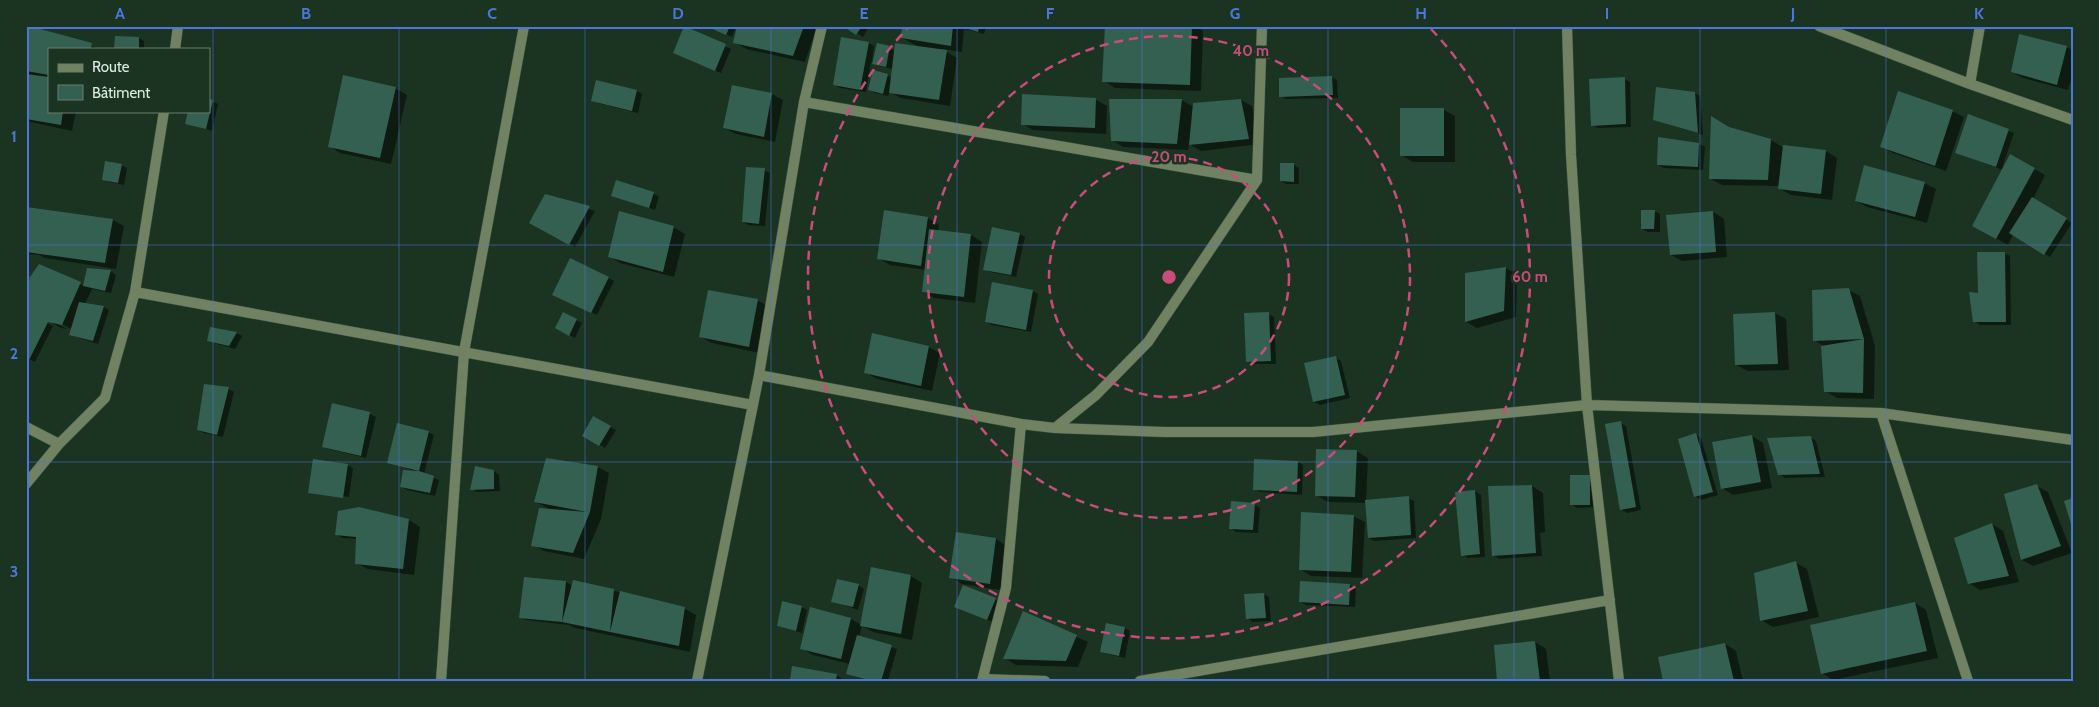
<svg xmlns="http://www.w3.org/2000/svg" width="2099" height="707" font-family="Cabin,sans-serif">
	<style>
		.shadow { fill: #0007 }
		.building { fill: #346052 }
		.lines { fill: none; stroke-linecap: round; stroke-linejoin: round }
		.street-casing { stroke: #3a5240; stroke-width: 11 }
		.street { stroke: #718262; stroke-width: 10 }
		.grid { fill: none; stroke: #4d76da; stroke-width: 1; stroke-opacity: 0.55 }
		.ring { fill: none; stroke: #c94d7c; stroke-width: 2.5; stroke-dasharray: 9 6 }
		.centre { fill: #c94d7c; stroke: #1b3421; stroke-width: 2.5 }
		.ring-label { font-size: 15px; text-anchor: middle; font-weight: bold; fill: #c94d7c; stroke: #1b3421; stroke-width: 5; stroke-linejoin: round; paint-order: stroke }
		.neatline { fill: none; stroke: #4d76da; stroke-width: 2 }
		.grid-label { font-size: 16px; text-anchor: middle; font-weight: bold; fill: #4d76da }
	</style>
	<rect width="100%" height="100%" fill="#1b3421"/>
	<path class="shadow" d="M26 26H34L33 28 97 48 49 49V111H76L72 131 26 121Z
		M708 26H736L732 37Z
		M739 26H817L805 62 746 49 735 42Z
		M845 26H868L869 27 863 37Z
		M904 26H986L984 34 964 29 962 52 942 49 957 58 950 106 901 98 890 92 888 96 875 93 870 90 887 75 892 78 893 69 879 66 871 62 866 92 840 88 834 84 869 43 874 46 872 61 874 62 878 45 896 51 919 47 902 38Z
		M1106 26H1196L1203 31 1201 91 1115 88 1104 81Z
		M685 28 731 49 721 73 680 56Z
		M139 38 144 41V49H115Z
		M2067 47 2073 51V73L2068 90 2023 78 2012 72Z
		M1332 77 1337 80 1338 98 1286 99 1281 96Z
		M1624 79 1630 82 1631 127 1598 128 1592 125Z
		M733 86 772 94 783 100 775 142 736 134 724 128Z
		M395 88 407 95 391 164 340 153 329 146Z
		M637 91 642 94 638 113 598 103 592 100Z
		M1694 93 1700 96 1703 135 1654 120Z
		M1095 99 1107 106 1106 134 1033 130 1022 124Z
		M209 100 218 104 212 131 186 123 209 111Z
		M1181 100 1194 107 1241 100 1252 106 1260 144 1201 151 1189 144 1188 150 1123 147 1112 140Z
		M1444 110 1455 116V162H1413L1401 155Z
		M1952 111 1964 117 1946 171 1893 153 1881 147Z
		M1969 116 2014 133 2002 168 2011 156 2045 175 2033 199 2072 223 2050 257 2013 235 2008 245 1984 232 2003 170 1962 155Z
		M1730 129 1771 140 1784 148V146L1826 151 1837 158 1832 200 1791 195 1780 189V186L1722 185 1711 179Z
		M1699 144 1705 147 1703 170 1664 168 1658 165Z
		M121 165 127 168 124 185 109 182 103 179Z
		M1294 165 1299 168V184H1286L1281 181Z
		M764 170 770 173 765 226 748 225 743 222Z
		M617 181 659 196 655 210 613 195Z
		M1924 183 1936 189 1927 223 1867 207 1856 201Z
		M546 195 595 211 575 247 531 223Z
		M26 208 113 220 124 226 116 269 45 258 39 255 26 254Z
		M1654 211 1660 214V232H1648L1642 229Z
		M885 212 928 218 939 225 938 231 971 235 982 242 975 303 934 298 923 291 926 270 890 265 878 258Z
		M1713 212 1724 219 1727 257 1682 261 1671 255 1667 216Z
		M673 227 685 234 674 277 620 263 609 256Z
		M1020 234 1025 237 1016 277 990 272 985 269Z
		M2004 253 2010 256 2011 325H1980L1974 321 1979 294Z
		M40 265 84 286 88 270 111 271 116 275 111 293 92 289 85 304 104 307 109 310 98 344 76 337 70 334 71 329 57 321 56 323 67 329 61 328 43 318 42 320 53 326 35 362 26 358V277L30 279Z
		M1506 268 1517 274 1516 317 1477 328 1466 322Z
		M608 278 614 281 597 315 560 298Z
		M1848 290 1860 296 1875 346 1874 399 1837 398 1825 391V347L1814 340Z
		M1033 291 1038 294 1031 332 992 325 986 322Z
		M757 300 769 307 760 353 712 343 701 337Z
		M1775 313 1786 319 1789 370 1748 371 1736 365Z
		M1268 314 1274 317 1276 364H1253L1247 361Z
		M576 320 582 323 575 338 556 328Z
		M211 328 236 333 242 336 235 349 214 343 208 340Z
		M873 334 929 347 940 353 932 391 877 379 866 373Z
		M1336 358 1341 361 1350 398 1320 405 1314 402Z
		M205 386 229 389 234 392 223 437 204 433 198 430Z
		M333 405 370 414 376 417 366 458 329 449 324 446Z
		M594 418 616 430 605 448 584 435Z
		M1620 423 1626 426 1641 510 1627 513 1621 509Z
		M428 432 434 435 424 474 439 480 435 496 407 490 402 487 414 471 389 462Z
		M1696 435 1701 438 1718 495 1701 500 1695 496Z
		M1752 436 1763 443 1772 488 1733 495 1722 488Z
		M1810 437 1816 441 1825 477 1785 478 1779 474Z
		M1356 451 1368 458 1366 501 1408 498 1414 501 1416 538 1374 541 1369 538 1367 503 1328 502 1316 495Z
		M547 459 598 467 609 473 601 519 584 559 544 551 533 545 551 510 536 502Z
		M1298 462 1303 465 1302 495 1260 492 1254 489Z
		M347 465 353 468 349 497 314 492V494L309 492Z
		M494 471 499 475 500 491 477 492 472 489Z
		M1589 476 1595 479V507L1577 508 1571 504Z
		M1532 486 1543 493 1545 532 1540 533 1542 556 1499 559 1493 555Z
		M2037 486 2048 492 2072 553 2033 566 2022 560Z
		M1475 491 1481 495 1485 557 1468 558 1462 555 1457 493Z
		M1254 504 1260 508 1258 533 1236 532 1230 528Z
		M359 508 409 520 420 527 414 575 368 569 356 563 358 539 342 538 337 534Z
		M1353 516 1365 522 1362 578 1311 576 1300 569Z
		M1992 524 2003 531 2019 582 1980 590 1969 583Z
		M996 539 1007 546 1001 590 962 584 951 577Z
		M1796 563 1807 569 1819 617 1773 627 1761 620Z
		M872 569 911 576 922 583 912 640 873 632 862 626 859 637 897 649 888 681H870L853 676 847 673 850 664 813 655 801 648 811 609 851 619 862 625Z
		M574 581 684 608 696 615 690 652 575 628 569 625 526 620 520 617 566 582 573 586Z
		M858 585 864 589 858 610 833 601Z
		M1350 585 1356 589 1355 607 1306 605 1301 602Z
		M1263 594 1269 597 1271 621 1253 622 1247 618Z
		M995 599 1000 603 993 622 956 607Z
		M1915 603 1926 610 1938 658 1833 680 1822 673Z
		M802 607 807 610 802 633 778 626Z
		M1024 613 1088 642 1078 667 1016 665 1005 658Z
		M1125 628 1130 631 1125 658 1107 654 1101 651Z
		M1535 642 1546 649 1550 681H1499Z
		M1725 644 1736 651 1743 681H1664Z
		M836 675 846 681H791Z"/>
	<path class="building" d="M29 26 92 43 91 49H49V75L26 71V44Z
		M684 26 726 44 715 71 673 53Z
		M706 26H730L726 35Z
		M737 26H804L793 56 733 43Z
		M843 26H862L856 35Z
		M902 26H953L951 46 901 38Z
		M958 26H979L978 32Z
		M1105 26H1192L1190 85 1102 82Z
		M2019 34 2067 46 2057 85 2011 72Z
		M115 36 139 37V49H114Z
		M841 37 869 42 860 90 833 85Z
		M877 43 890 46 886 67 872 64Z
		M895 43 947 50 939 100 889 93Z
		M873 70 888 74 883 94 868 90Z
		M26 74 49 77V111H63L61 125 26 119Z
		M343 75 396 87 380 158 328 147Z
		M1332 76 1333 95 1279 97V78Z
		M1625 77 1626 124 1591 126 1589 79Z
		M596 80 637 90 632 111 591 101Z
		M732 85 772 93 764 137 723 128Z
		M1656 87 1695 92 1698 133 1653 120Z
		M1898 91 1953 110 1935 166 1880 147Z
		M1022 94 1096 98 1095 128 1021 125Z
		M209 99 213 100 206 129 185 124 188 111H209Z
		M1109 99H1182L1177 144 1111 141Z
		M1241 99 1249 139 1189 145 1193 103Z
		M1400 108H1444V156H1400Z
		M1968 114 2009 129 1996 167 1955 153Z
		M1711 116 1729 127 1771 139 1768 180 1709 179Z
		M1658 137 1699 143 1698 167 1657 165Z
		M1783 145 1826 150 1821 194 1778 189Z
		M2010 154 2035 168 1996 239 1972 226Z
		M105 161 122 164 118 183 102 180Z
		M1280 163H1294V182L1280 181Z
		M1864 165 1925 182 1915 217 1855 201Z
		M746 167 765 168 759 224 742 222Z
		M616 180 654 192 649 208 611 196Z
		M545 194 590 206 569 245 529 223Z
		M2032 197 2067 218 2044 255 2009 233Z
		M26 207 113 219 105 263 26 252Z
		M884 210 928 217 921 266 877 259Z
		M1641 210H1655L1654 229H1641Z
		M619 211 674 226 663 272 608 257Z
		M1713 211 1716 252 1670 255 1666 215Z
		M992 227 1020 233 1011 275 983 270Z
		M929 229 971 234 964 297 922 292Z
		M1977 252H2005L2006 322H1973L1969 292 1978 293Z
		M570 258 609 277 591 313 552 295Z
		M39 264 81 282 62 325 48 322 29 360 26 359V290L30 277 26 284V276L30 277Z
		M1506 267 1504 311 1465 322V273Z
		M87 268 111 270 105 291 83 286Z
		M992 282 1033 290 1026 330 985 322Z
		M1849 288 1864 339 1863 393 1824 392 1821 346 1864 339 1813 341 1812 290Z
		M708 290 758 299 749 347 699 337Z
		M79 302 104 306 93 341 69 335Z
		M563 312 577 319 569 336 555 328Z
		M1269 312 1271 361 1246 362 1244 313Z
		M1775 312 1778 364 1735 365 1733 314Z
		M210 327 237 332 229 346 207 341Z
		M872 333 929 346 921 386 864 373Z
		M1336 356 1345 395 1313 402 1304 363Z
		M204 384 229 387 217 435 197 430Z
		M332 403 370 412 361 456 322 447Z
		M593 416 611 426 599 446 582 436Z
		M1621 421 1636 507 1620 510 1605 424Z
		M397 423 429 431 419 471 434 476 430 493 400 487 403 470 419 471 387 463Z
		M1696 433 1713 492 1694 497 1678 439Z
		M1752 435 1761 482 1721 489 1712 442Z
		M1811 436 1820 474 1778 475 1767 438Z
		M1316 449 1357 450 1355 497 1315 496Z
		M546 458 598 466 590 512 573 553 531 546 539 508 587 512 534 502Z
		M313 459 348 464 343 498 308 493Z
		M1254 459 1298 461 1297 492 1253 490Z
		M475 466 494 470V489L470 490Z
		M1570 475H1590V505H1570Z
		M2037 484 2061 546 2021 560 2004 494Z
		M1532 485 1536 553 1492 556 1488 486Z
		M1475 490 1480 554 1461 556 1455 492Z
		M1409 496 1411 535 1368 538 1365 500Z
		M2073 498V526L2072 527 2064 501Z
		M1231 501 1255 503 1253 530 1229 529Z
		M359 507 409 519 403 569 355 564 356 537 335 535 338 511Z
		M1301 512 1354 515 1351 572 1299 570Z
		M1992 523 2009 576 1968 584 1954 538Z
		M956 532 996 538 990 584 949 578Z
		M1796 561 1808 611 1760 621 1754 573Z
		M871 567 911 575 901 634 860 626Z
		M524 577 566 581 562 622 519 618Z
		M837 579 859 584 853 607 831 602Z
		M573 580 614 589 610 632 562 622Z
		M1300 581 1350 584 1349 605 1299 602Z
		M963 585 996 598 987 620 954 607Z
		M620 591 685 607 679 646 610 632Z
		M1264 593 1266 618 1246 619 1244 594Z
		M782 601 802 606 796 631 777 626Z
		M1915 602 1927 651 1821 674 1810 625Z
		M810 607 851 618 841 659 800 649Z
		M1023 611 1077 635 1066 661 1003 659Z
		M1106 623 1125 627 1119 656 1100 652Z
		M857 635 892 645 881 681H872L846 674Z
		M1535 641 1540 681H1497L1494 645Z
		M1725 643 1734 681H1663L1658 657Z
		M792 666 837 674 836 681H790Z"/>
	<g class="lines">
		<defs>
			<path id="street" d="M1567 26 1571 155 1587 405 1619 681
				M1819 26 1970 84 2073 120
				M175 49 178 26
				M1970 84 1980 26
				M804 102 1257 180
				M135 292 753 405
				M759 375 1021 424 1055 428 1164 432H1313L1587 405 1881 413 2073 440
				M1881 413 1968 681
				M26 427 59 444
				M1055 428 1096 395 1148 342 1257 180 1262 26
				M26 484 59 444 105 398 135 292 164 111
				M983 679 1045 681
				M441 681 464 352 524 26
				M697 681 759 375 804 102 822 26
				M982 681 1006 588 1021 424
				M1140 681 1610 600"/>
		</defs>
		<use href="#street" class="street-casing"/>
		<use href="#street" class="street"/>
	</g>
	<path class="grid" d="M213 26V681M399 26V681M585 26V681M771 26V681M957 26V681M1142 26V681M1328 26V681M1514 26V681M1700 26V681M1886 26V681M26 245H2073M26 462H2073"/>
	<g class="ring">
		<circle cx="1169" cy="277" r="120"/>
		<circle cx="1169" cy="277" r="241"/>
		<path d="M1431 29A361 361 0 1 1 907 29"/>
	</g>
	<circle cx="1169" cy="277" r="8" class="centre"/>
	<g class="ring-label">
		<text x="1251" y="56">40 m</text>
		<text x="1169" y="162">20 m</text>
		<text x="1530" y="282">60 m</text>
	</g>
	<rect width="2099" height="707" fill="none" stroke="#1b3421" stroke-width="55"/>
	<rect x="48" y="48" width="162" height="65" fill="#1b3421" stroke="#697e6d"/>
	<rect x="58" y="64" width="25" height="8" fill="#718262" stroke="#697e6d"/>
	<text x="92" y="72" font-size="15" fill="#deede0">Route</text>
	<rect x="58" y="85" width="25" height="15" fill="#346052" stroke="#697e6d"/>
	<text x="92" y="98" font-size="15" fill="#deede0">Bâtiment</text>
	<rect x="28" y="28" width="2044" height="652" class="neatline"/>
	<g class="grid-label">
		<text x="120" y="19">A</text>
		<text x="306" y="19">B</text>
		<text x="492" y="19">C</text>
		<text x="678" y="19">D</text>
		<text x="864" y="19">E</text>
		<text x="1050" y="19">F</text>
		<text x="1235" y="19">G</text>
		<text x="1421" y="19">H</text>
		<text x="1607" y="19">I</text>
		<text x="1793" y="19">J</text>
		<text x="1979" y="19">K</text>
		<text x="14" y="142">1</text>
		<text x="14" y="359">2</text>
		<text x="14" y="577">3</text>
	</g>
</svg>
